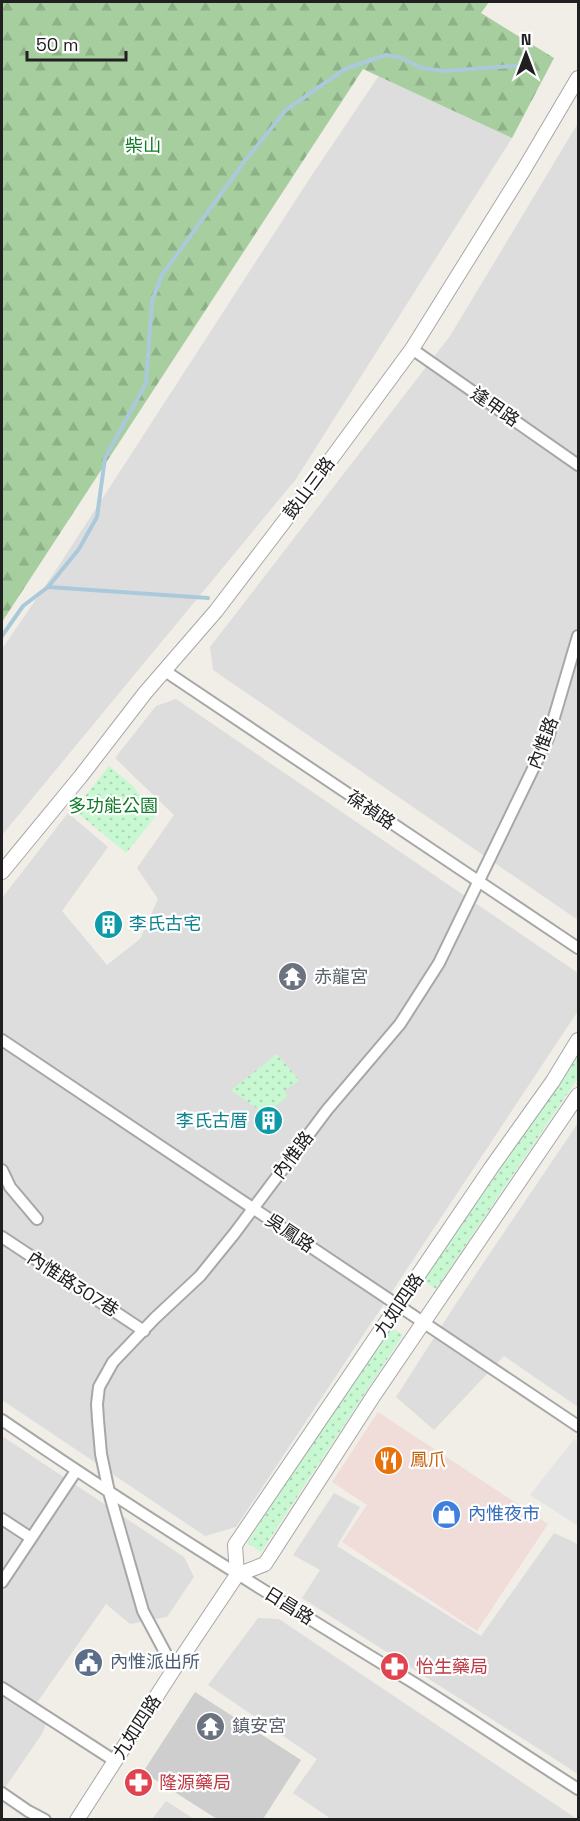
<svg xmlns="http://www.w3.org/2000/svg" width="580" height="1821" font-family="'Space Grotesk','Noto Sans TC',sans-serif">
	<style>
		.residential { fill: #dedddd }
		.commercial { fill: #f0dcd8 }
		.religious { fill: #cecece }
		.forest { fill: url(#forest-firs) }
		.park { fill: url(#park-dots) }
		.parking { fill: #e4e4e4 }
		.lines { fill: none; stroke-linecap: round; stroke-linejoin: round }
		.stream { stroke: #aacadc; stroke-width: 4 }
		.minor-casing { stroke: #a7a7a7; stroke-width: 14 }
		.tertiary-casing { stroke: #a7a7a7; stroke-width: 16 }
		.minor { stroke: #fff; stroke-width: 10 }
		.tertiary { stroke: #fff; stroke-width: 14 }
		.labels { text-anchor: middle; stroke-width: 4.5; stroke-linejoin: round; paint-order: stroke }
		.park-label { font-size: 18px; fill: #107c27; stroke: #fff }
		.street-label { font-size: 18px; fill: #202020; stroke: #fff }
		.culture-label { font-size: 18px; fill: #0d838f; stroke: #fff; text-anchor: start }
		.worship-label { font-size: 18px; fill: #5b616d; stroke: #fff; text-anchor: start }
		.food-label { font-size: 18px; fill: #c56008; stroke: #fff; text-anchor: start }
		.shop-label { font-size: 18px; fill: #366cbe; stroke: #fff; text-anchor: start }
		.service-label { font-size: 18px; fill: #4e5e75; stroke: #fff; text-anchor: start }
		.health-label { font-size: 18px; fill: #be3a42; stroke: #fff; text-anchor: start }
	</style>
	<defs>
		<pattern id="forest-firs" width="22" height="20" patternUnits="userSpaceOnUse" patternTransform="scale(1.5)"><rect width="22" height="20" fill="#a6ce9e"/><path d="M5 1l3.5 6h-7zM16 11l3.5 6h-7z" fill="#8fb188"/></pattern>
		<pattern id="park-dots" width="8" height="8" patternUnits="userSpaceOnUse" patternTransform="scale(1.5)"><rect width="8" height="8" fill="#c7f8d1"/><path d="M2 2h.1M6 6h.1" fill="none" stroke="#abd4b3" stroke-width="1.8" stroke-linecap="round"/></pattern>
	</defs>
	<rect width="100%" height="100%" fill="#f0eee7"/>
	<path class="residential" d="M380 74 512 138 296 479 2 835V649L58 567 310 178Z
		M578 123V920L213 670 210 647 450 336Z
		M176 699 578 973V1011L236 1527 205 1536 2 1400V898L68 813 108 847 62 911 107 965 140 939 158 899 137 868 174 815 115 758 156 706Z
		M578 1123V1407L504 1356 434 1430 396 1397 457 1302Z
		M2 1436 184 1557 194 1577 167 1617 130 1624 106 1604 29 1714 46 1724 42 1734 2 1792Z
		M334 1493 360 1507 337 1546 481 1636 554 1533 578 1544V1774L302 1598 320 1570 293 1555Z
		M258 1618 279 1619 577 1819H331L293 1793 317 1759 208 1685Z
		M166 1801 194 1819H152Z"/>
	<path class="commercial" d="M378 1412 548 1524 477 1631 342 1542 367 1505 332 1482Z"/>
	<path class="religious" d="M195 1692 301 1760 263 1819H217L143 1772Z"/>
	<path class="forest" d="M2 2H489L481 13 554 58 512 138 363 69 2 622Z"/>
	<path class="park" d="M109 766 134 787 155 817 126 853 74 810Z
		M578 1050V1078L436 1289 423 1280Z
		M277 1054 299 1080 284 1091 288 1096 265 1114 231 1090Z
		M389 1326 403 1335 261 1552 247 1543Z"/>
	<path class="parking" d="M574 1439 578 1443V1526L530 1495Z"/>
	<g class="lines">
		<path class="stream" d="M48 587 208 598
			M2 636 23 606 48 587 79 549 97 517 105 458 146 383 152 301 162 275 244 162 286 110 345 69 386 55 401 58 422 68 445 71 529 65"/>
		<defs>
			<path id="minor" d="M412 349 578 465
				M165 671 578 948
				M2 1040 578 1426
				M2 1170 10 1187 37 1219
				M2 1237 144 1331
				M2 1420C136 1512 275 1598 414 1683 470 1718 523 1754 578 1789
				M2 1519 31 1538
				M2 1582 76 1471
				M174 1669 143 1611 109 1492 101 1454 98 1420 97 1404 99 1387 113 1362 155 1318 200 1276 234 1234 327 1110 400 1024 439 963 548 738 578 636
				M2 1688 115 1761
				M2 1793 28 1811 45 1820"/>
			<path id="tertiary" d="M2 872 81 776 145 693 216 611 309 489 412 349 523 171 578 78
				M237 1575 235 1545 491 1168 553 1081 578 1040
				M77 1820 174 1669 237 1575 265 1564 374 1395 578 1095"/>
		</defs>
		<use href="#minor" class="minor-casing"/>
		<use href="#tertiary" class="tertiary-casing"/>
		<use href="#minor" class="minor"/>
		<use href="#tertiary" class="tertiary"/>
	</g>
	<defs>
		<symbol id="building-disc" viewBox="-11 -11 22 22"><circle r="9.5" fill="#0f9aa8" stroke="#fff"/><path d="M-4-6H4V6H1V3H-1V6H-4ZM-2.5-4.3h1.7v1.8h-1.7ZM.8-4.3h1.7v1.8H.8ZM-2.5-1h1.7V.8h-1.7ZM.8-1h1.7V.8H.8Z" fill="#fff"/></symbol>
		<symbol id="temple-disc" viewBox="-11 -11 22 22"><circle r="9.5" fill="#6b7280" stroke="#fff"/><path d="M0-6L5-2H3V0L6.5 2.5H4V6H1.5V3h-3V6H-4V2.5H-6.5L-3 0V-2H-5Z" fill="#fff"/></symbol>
		<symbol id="restaurant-disc" viewBox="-11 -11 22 22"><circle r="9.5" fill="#e8710a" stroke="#fff"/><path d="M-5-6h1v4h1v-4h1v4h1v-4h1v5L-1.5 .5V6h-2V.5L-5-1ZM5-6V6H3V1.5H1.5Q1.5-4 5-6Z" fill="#fff"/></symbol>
		<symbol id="shop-disc" viewBox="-11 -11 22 22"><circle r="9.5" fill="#3f7fe0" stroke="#fff"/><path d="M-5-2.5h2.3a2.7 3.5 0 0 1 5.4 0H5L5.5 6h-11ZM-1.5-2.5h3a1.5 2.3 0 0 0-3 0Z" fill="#fff"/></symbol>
		<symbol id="civic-disc" viewBox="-11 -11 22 22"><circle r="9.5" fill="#5c6f8a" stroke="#fff"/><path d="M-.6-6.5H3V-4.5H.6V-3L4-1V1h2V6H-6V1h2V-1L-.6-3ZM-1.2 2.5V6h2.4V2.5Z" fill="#fff"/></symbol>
		<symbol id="pharmacy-disc" viewBox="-11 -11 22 22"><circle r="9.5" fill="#e0444e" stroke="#fff"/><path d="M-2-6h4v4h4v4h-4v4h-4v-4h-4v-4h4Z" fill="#fff"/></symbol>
	</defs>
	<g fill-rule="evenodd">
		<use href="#building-disc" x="92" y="908" width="33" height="33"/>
		<use href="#temple-disc" x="276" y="960" width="33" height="33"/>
		<use href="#building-disc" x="252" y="1104" width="33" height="33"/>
		<use href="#restaurant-disc" x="372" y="1444" width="33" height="33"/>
		<use href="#shop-disc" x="430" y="1498" width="33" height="33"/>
		<use href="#civic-disc" x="72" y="1646" width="33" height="33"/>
		<use href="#pharmacy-disc" x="378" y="1650" width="33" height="33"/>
		<use href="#temple-disc" x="194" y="1710" width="33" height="33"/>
		<use href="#pharmacy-disc" x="122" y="1766" width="33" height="33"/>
	</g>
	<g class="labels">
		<g class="park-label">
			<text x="143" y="152">柴山</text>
			<text x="113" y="812">多功能公園</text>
		</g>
		<g class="street-label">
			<text transform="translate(495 407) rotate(35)" y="6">逢甲路</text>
			<text transform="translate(309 488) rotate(-53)" y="6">鼓山三路</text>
			<text transform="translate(543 743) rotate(-69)" y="6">內惟路</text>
			<text transform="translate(371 810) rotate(34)" y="6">葆禎路</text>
			<text transform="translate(293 1155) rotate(-53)" y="6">內惟路</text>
			<text transform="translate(290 1233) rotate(34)" y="6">吳鳳路</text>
			<text transform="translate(73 1284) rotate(33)" y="6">內惟路307巷</text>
			<text transform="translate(399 1305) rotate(-56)" y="6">九如四路</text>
			<text transform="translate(289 1606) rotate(32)" y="6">日昌路</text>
			<text transform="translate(137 1727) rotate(-57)" y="6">九如四路</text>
		</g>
		<g class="culture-label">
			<text x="129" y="930">李氏古宅</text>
			<text x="248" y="1127" text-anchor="end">李氏古厝</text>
		</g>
		<g class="worship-label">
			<text x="314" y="983">赤龍宮</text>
			<text x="232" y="1732">鎮安宮</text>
		</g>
		<g class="food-label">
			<text x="410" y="1466">鳳爪</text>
		</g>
		<g class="shop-label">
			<text x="468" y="1520">內惟夜市</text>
		</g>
		<g class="service-label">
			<text x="110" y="1668">內惟派出所</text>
		</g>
		<g class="health-label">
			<text x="416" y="1673">怡生藥局</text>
			<text x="159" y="1789">隆源藥局</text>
		</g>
	</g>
	<rect width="580" height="1821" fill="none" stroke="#202020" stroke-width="6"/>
	<g transform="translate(526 54)" stroke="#ffffff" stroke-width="4.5" paint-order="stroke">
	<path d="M0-4.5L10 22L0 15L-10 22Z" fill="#202020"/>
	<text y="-9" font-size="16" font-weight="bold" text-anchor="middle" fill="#202020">N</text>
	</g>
	<path d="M27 51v9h99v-9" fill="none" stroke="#202020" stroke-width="3"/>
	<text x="36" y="51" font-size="18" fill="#202020" stroke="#ffffff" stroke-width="4.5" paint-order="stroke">50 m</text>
</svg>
